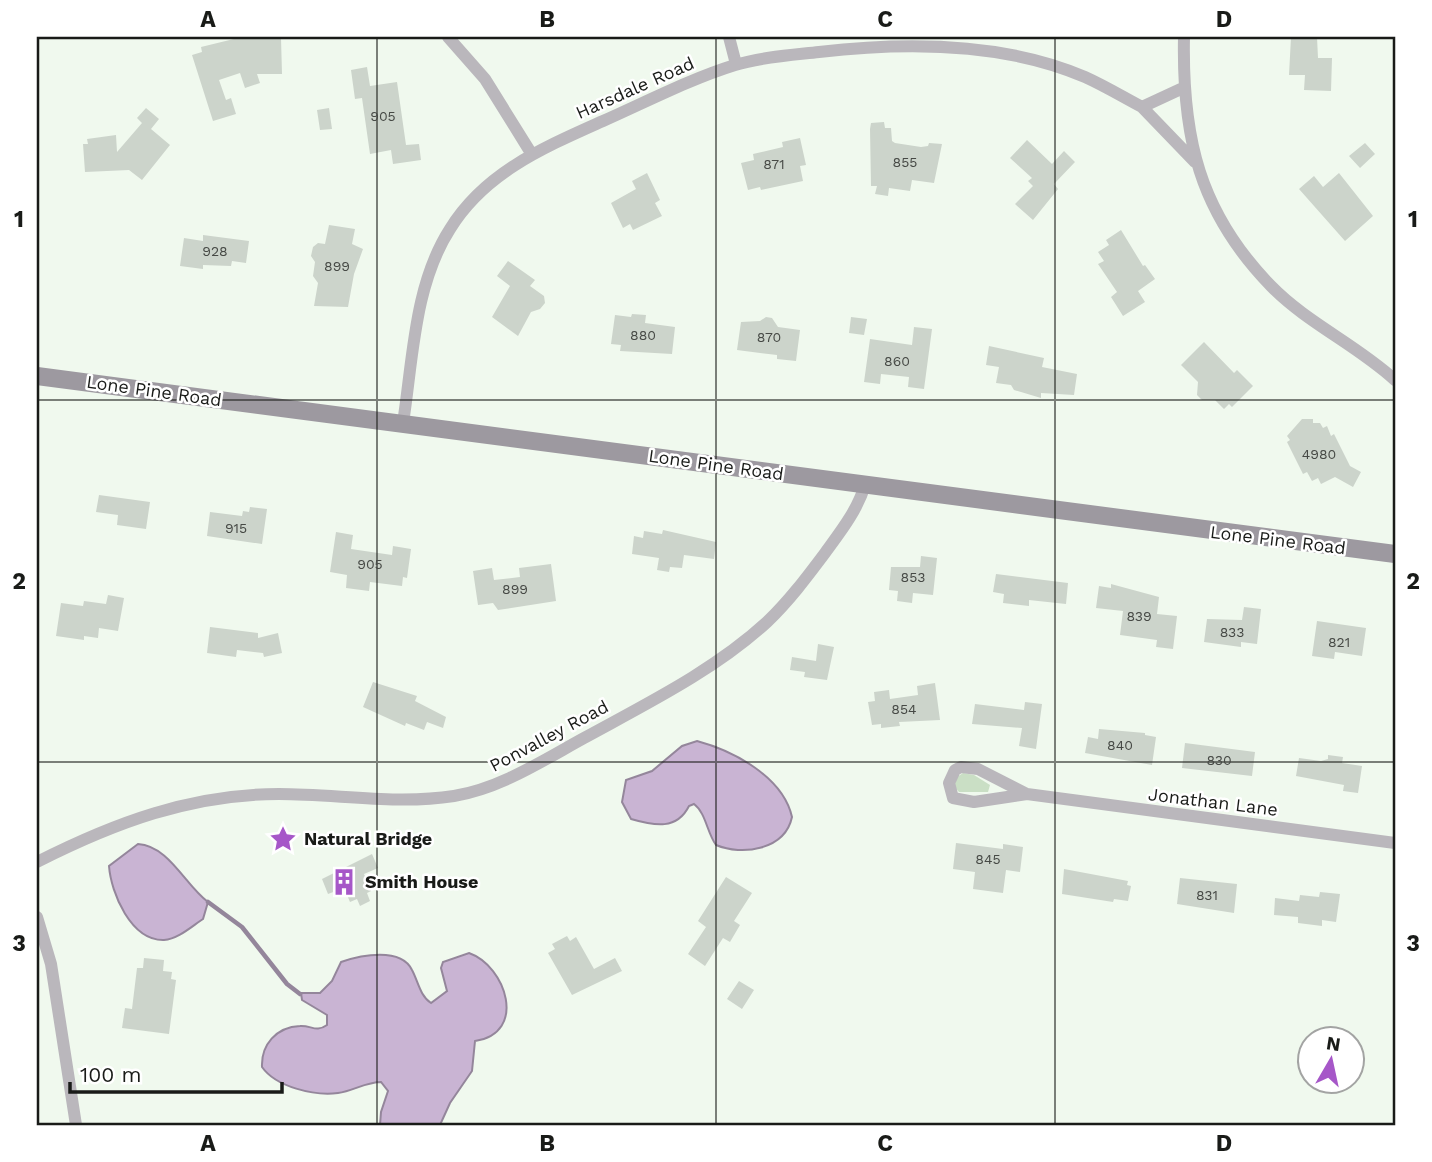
<svg xmlns="http://www.w3.org/2000/svg" width="1432" height="1162" font-family="'Work Sans',sans-serif">
	<style>
		.green { fill: #cadfc5 }
		.water { fill: #c9b4d3; stroke: #94869b; stroke-width: 2 }
		.lines { fill: none; stroke-linecap: round; stroke-linejoin: round }
		.stream { stroke: #94869b; stroke-width: 4.5 }
		.building { fill: #ccd4cb }
		.street { stroke: #bab7bc; stroke-width: 12 }
		.secondary { stroke: #9d99a0; stroke-width: 18 }
		.grid { fill: none; stroke: #191b18; stroke-width: 2; stroke-opacity: 0.55 }
		.labels { text-anchor: middle; stroke-width: 5; stroke-linejoin: round; paint-order: stroke }
		.number-label { font-size: 14px; fill: #464945 }
		.street-label { font-size: 18px; fill: #191b18; stroke: #fff }
		.poi-label { font-size: 18px; font-weight: bold; fill: #191b18; stroke: #fff; text-anchor: start }
		.neatline { fill: none; stroke: #191b18; stroke-width: 2.5 }
		.grid-label { font-size: 23px; text-anchor: middle; font-weight: bold; fill: #191b18 }
	</style>
	<rect width="100%" height="100%" fill="#f0f9ee"/>
	<path class="green" d="M963 773 974 775 990 785 988 792H959L954 786 957 777Z"/>
	<path class="water" d="M697 741C734 751 783 777 792 817 785 850 742 856 716 845 707 833 706 813 694 804L689 806C677 830 655 826 631 819L622 802 626 780 652 771 682 746Z
		M138 844C169 846 185 885 208 902L203 919C191 927 178 939 164 940 131 941 111 893 109 866Z
		M469 953C506 966 528 1033 475 1041L472 1071 450 1103 440 1125H380L381 1112 388 1091 381 1082C366 1082 353 1091 338 1093 314 1096 276 1087 262 1067 261 1045 276 1027 300 1026 311 1025 316 1033 327 1025V1015L302 1000 301 993H320L332 981 341 962C361 955 401 947 412 970 418 981 420 996 431 1003L447 991 441 968 443 962Z"/>
	<g class="lines">
		<path class="stream" d="M208 902 242 927 287 984 300 994"/>
	</g>
	<path class="building" d="M242 37 281 38 282 74H257L260 83 245 88 240 73 219 80 226 100 231 98 236 114 213 121 192 55 202 52 201 47Z
		M1291 37H1317L1318 58H1332L1331 91 1304 90 1305 75H1289Z
		M367 67 370 86 397 82 406 145 419 144 421 160 393 164 391 150 370 154 362 98 355 99 351 70Z
		M146 108 159 119 151 129 170 145 142 180 129 170 85 172 83 144H88L87 139 116 135 117 152 142 123 137 118Z
		M329 108 332 129 320 130 317 110Z
		M884 122 885 128H891L892 141 895 143 921 147 928 146 929 143 942 144 934 183 912 180 910 191 889 188 888 196 875 194 877 186H871L870 129 871 123Z
		M800 138 806 165 800 166 803 181 761 190 760 187 748 190 741 163 754 160 753 154 783 147 782 142Z
		M1027 140 1052 164 1064 151 1075 162 1054 184 1058 189 1033 220 1015 204 1033 186 1028 181 1032 178 1010 158Z
		M1365 143 1375 154 1360 168 1349 156Z
		M647 173 660 200 655 203 662 216 633 230 630 224 623 228 611 203 636 189 632 181Z
		M1339 173 1373 216 1345 241 1299 189 1314 176 1323 187Z
		M329 225 355 229 352 244 363 249 354 274 348 307 314 306 318 283 313 276 315 262 311 256 313 247 318 243 325 244Z
		M1121 230 1143 266 1145 265 1155 279 1138 291 1145 302 1123 316 1111 297 1117 292 1098 264 1104 261 1098 252 1109 245 1106 240Z
		M203 235 249 241 246 263 232 261 231 266 203 265V269L180 266 184 238 203 241Z
		M508 261 535 280 530 286 544 296 545 303 540 309 531 312 518 336 492 317 510 286 497 276Z
		M632 314 646 315 645 323 675 327 672 354 620 351 621 345 611 344 615 315 631 317Z
		M766 317 772 318 778 327 800 330 796 361 777 359V355L737 350 741 322 760 321Z
		M851 317 867 319 864 335 849 333Z
		M914 327 932 329 924 389 908 387 909 377 881 374 880 384 864 382 870 339 912 345Z
		M1204 342 1234 373 1237 370 1253 386 1232 407 1229 404 1224 409 1215 400H1202L1197 395 1198 382 1181 365Z
		M989 346 1044 358 1042 367 1077 374 1074 395 1041 393V398L1014 390 1011 385 996 383 999 367 986 365Z
		M1302 419H1313V423H1320L1323 428 1327 426 1331 436 1334 434 1350 466 1361 472 1353 487 1335 477 1321 484 1318 478 1312 481 1307 472 1303 474 1287 442 1290 440 1287 436Z
		M99 495 150 502 146 529 117 525 118 515 96 512Z
		M250 507 267 509 262 544 207 536 210 512 242 516 243 511 249 512Z
		M663 530 716 542 714 559 684 555 682 568 670 567 669 572 657 570 659 558 632 554 634 536 643 538 644 531 662 534Z
		M336 532 353 535 351 549 392 555 393 546 411 549 407 578 403 577 402 586 370 582 369 591 346 588 347 575 330 572Z
		M921 556 937 558 933 595 913 593 912 603 897 601 898 591 889 590 891 567H920Z
		M551 564 556 601 498 610 493 603 478 605 473 571 492 568 494 580 520 577 519 568Z
		M996 574 1068 583 1066 604 1029 600V606L1003 603 1004 594 993 592Z
		M1111 584 1159 597 1157 614 1177 616 1173 649 1156 647 1157 640 1120 635 1123 611 1096 608 1099 586 1111 588Z
		M108 595 124 598 118 631 99 628 98 638 84 636V640L56 636 61 603 83 606 84 601 106 604Z
		M1244 607 1261 609 1257 644 1241 642V647L1204 642 1207 619 1242 620Z
		M1317 621 1366 628 1362 656 1335 652 1334 659 1312 656Z
		M210 627 258 633V638L278 633 282 653 264 657 263 653 237 650 236 657 207 653Z
		M818 644 834 647 827 680 804 677 805 672 790 670 792 657 816 661Z
		M373 682 417 696 415 701 446 717 443 728 427 722 424 730 406 723 405 726 363 707Z
		M935 683 940 720 899 722 900 726 881 728V724L872 725 868 702 875 701 874 692 889 690 890 699 918 695 917 686Z
		M1025 702 1042 704 1036 749 1019 746 1022 728 972 724 975 704 1024 710Z
		M1099 729 1145 733V735L1156 737 1152 765 1085 753 1088 737 1098 739Z
		M1185 743 1255 752 1252 776 1182 768Z
		M1328 755 1343 757 1342 763 1362 766 1358 793 1343 791 1344 785 1296 776 1299 758 1321 761 1328 759Z
		M956 843 1003 849V844L1023 847 1020 872 1006 870 1003 893 973 889 975 872 953 869Z
		M372 854 378 868 364 874 371 891 367 893 370 901 360 906 357 899 350 902 344 888 328 894 322 879Z
		M1064 869 1128 881 1127 885 1131 886 1128 901 1114 899 1113 902 1062 894Z
		M726 877 752 893 734 921 740 925 730 942 723 938 705 966 688 954 706 927 698 921Z
		M1180 878 1237 884 1234 913 1177 904Z
		M1320 892 1340 894 1336 922 1322 920V926L1298 923V917L1274 915 1275 898 1299 901 1300 895 1319 897Z
		M567 936 570 941 576 937 594 969 615 958 622 971 572 995 548 953 555 949 552 944Z
		M144 958 164 960 163 971 172 972 171 979 176 980 169 1034 122 1028 125 1008 132 1009 137 968H143Z
		M739 981 754 990 742 1009 727 999Z"/>
	<g class="lines">
		<path class="street" d="M448 37 485 79 531 153
			M729 37 736 64
			M1184 37C1182 137 1199 212 1271 286 1307 323 1357 345 1395 380
			M1142 107 1195 162
			M403 423C413 359 414 285 450 229 485 172 545 147 603 121 646 102 690 79 735 65 761 57 792 55 819 52 905 42 1004 42 1085 77 1105 86 1123 97 1142 107L1183 88
			M1027 794 978 769 961 767 955 770 949 783 953 798 974 802 1027 794 1395 843
			M37 862C114 823 191 794 279 794 337 794 396 805 454 796 501 788 542 761 584 738 646 704 715 670 767 622 789 601 807 577 825 553 841 531 857 511 865 485
			M37 917 51 964 76 1125"/>
		<path class="secondary" d="M37 376 1395 554"/>
	</g>
	<path class="grid" d="M377 37V1125M716 37V1125M1055 37V1125M37 400H1395M37 762H1395"/>
	<defs>
		<symbol id="sight-bare" viewBox="-9 -9 18 18"><path d="M0-6L1.8-2.2L6-1.7L2.9 1.2L3.7 5.4L0 3.3L-3.7 5.4L-2.9 1.2L-6-1.7L-1.8-2.2Z" fill="#a657c8" stroke="#fff" stroke-width="2.5" paint-order="stroke"/></symbol>
		<symbol id="building-bare" viewBox="-9 -9 18 18"><path d="M-4-6H4V6H1V3H-1V6H-4ZM-2.5-4.3h1.7v1.8h-1.7ZM.8-4.3h1.7v1.8H.8ZM-2.5-1h1.7V.8h-1.7ZM.8-1h1.7V.8H.8Z" fill="#a657c8" stroke="#fff" stroke-width="2.5" paint-order="stroke"/></symbol>
	</defs>
	<g fill-rule="evenodd">
		<use href="#sight-bare" x="264" y="820" width="38" height="38"/>
		<use href="#building-bare" x="325" y="863" width="38" height="38"/>
	</g>
	<g class="labels">
		<g class="number-label">
			<text x="383" y="121">905</text>
			<text x="905" y="167">855</text>
			<text x="774" y="169">871</text>
			<text x="215" y="256">928</text>
			<text x="337" y="271">899</text>
			<text x="643" y="340">880</text>
			<text x="769" y="342">870</text>
			<text x="897" y="366">860</text>
			<text x="1319" y="459">4980</text>
			<text x="236" y="533">915</text>
			<text x="370" y="569">905</text>
			<text x="913" y="582">853</text>
			<text x="515" y="594">899</text>
			<text x="1139" y="621">839</text>
			<text x="1232" y="637">833</text>
			<text x="1339" y="647">821</text>
			<text x="904" y="714">854</text>
			<text x="1120" y="750">840</text>
			<text x="1219" y="765">830</text>
			<text x="988" y="864">845</text>
			<text x="1207" y="900">831</text>
		</g>
		<g class="street-label">
			<text transform="translate(635 88) rotate(-24)" y="6">Harsdale Road</text>
			<text transform="translate(154 391) rotate(8)" y="6">Lone Pine Road</text>
			<text transform="translate(716 465) rotate(8)" y="6">Lone Pine Road</text>
			<text transform="translate(1278 540) rotate(7)" y="6">Lone Pine Road</text>
			<text transform="translate(549 736) rotate(-28)" y="6">Ponvalley Road</text>
			<text transform="translate(1213 802) rotate(7)" y="6">Jonathan Lane</text>
		</g>
		<g class="poi-label">
			<text x="304" y="845">Natural Bridge</text>
			<text x="365" y="888">Smith House</text>
		</g>
	</g>
	<rect width="1432" height="1162" fill="none" stroke="#ffffff" stroke-width="77"/>
	<g transform="translate(1331 1060) rotate(9)"><circle r="33" fill="#ffffff" stroke="#a3a4a3" stroke-width="2"/>
	<path d="M0-5L12 26L0 18L-12 26Z" fill="#a657c8"/>
	<text y="-10" font-size="19" font-weight="bold" text-anchor="middle" fill="#191b18">N</text>
	</g>
	<path d="M70 1082v10h212v-10" fill="none" stroke="#191b18" stroke-width="3.5"/>
	<text x="80" y="1082" font-size="21" fill="#191b18" stroke="#ffffff" stroke-width="5" paint-order="stroke">100 m</text>
	<rect x="38" y="38" width="1356" height="1086" class="neatline"/>
	<g class="grid-label">
		<text x="208" y="27">A</text>
		<text x="547" y="27">B</text>
		<text x="885" y="27">C</text>
		<text x="1224" y="27">D</text>
		<text x="19" y="227">1</text>
		<text x="1413" y="227">1</text>
		<text x="19" y="589">2</text>
		<text x="1413" y="589">2</text>
		<text x="19" y="951">3</text>
		<text x="1413" y="951">3</text>
		<text x="208" y="1151">A</text>
		<text x="547" y="1151">B</text>
		<text x="885" y="1151">C</text>
		<text x="1224" y="1151">D</text>
	</g>
</svg>
